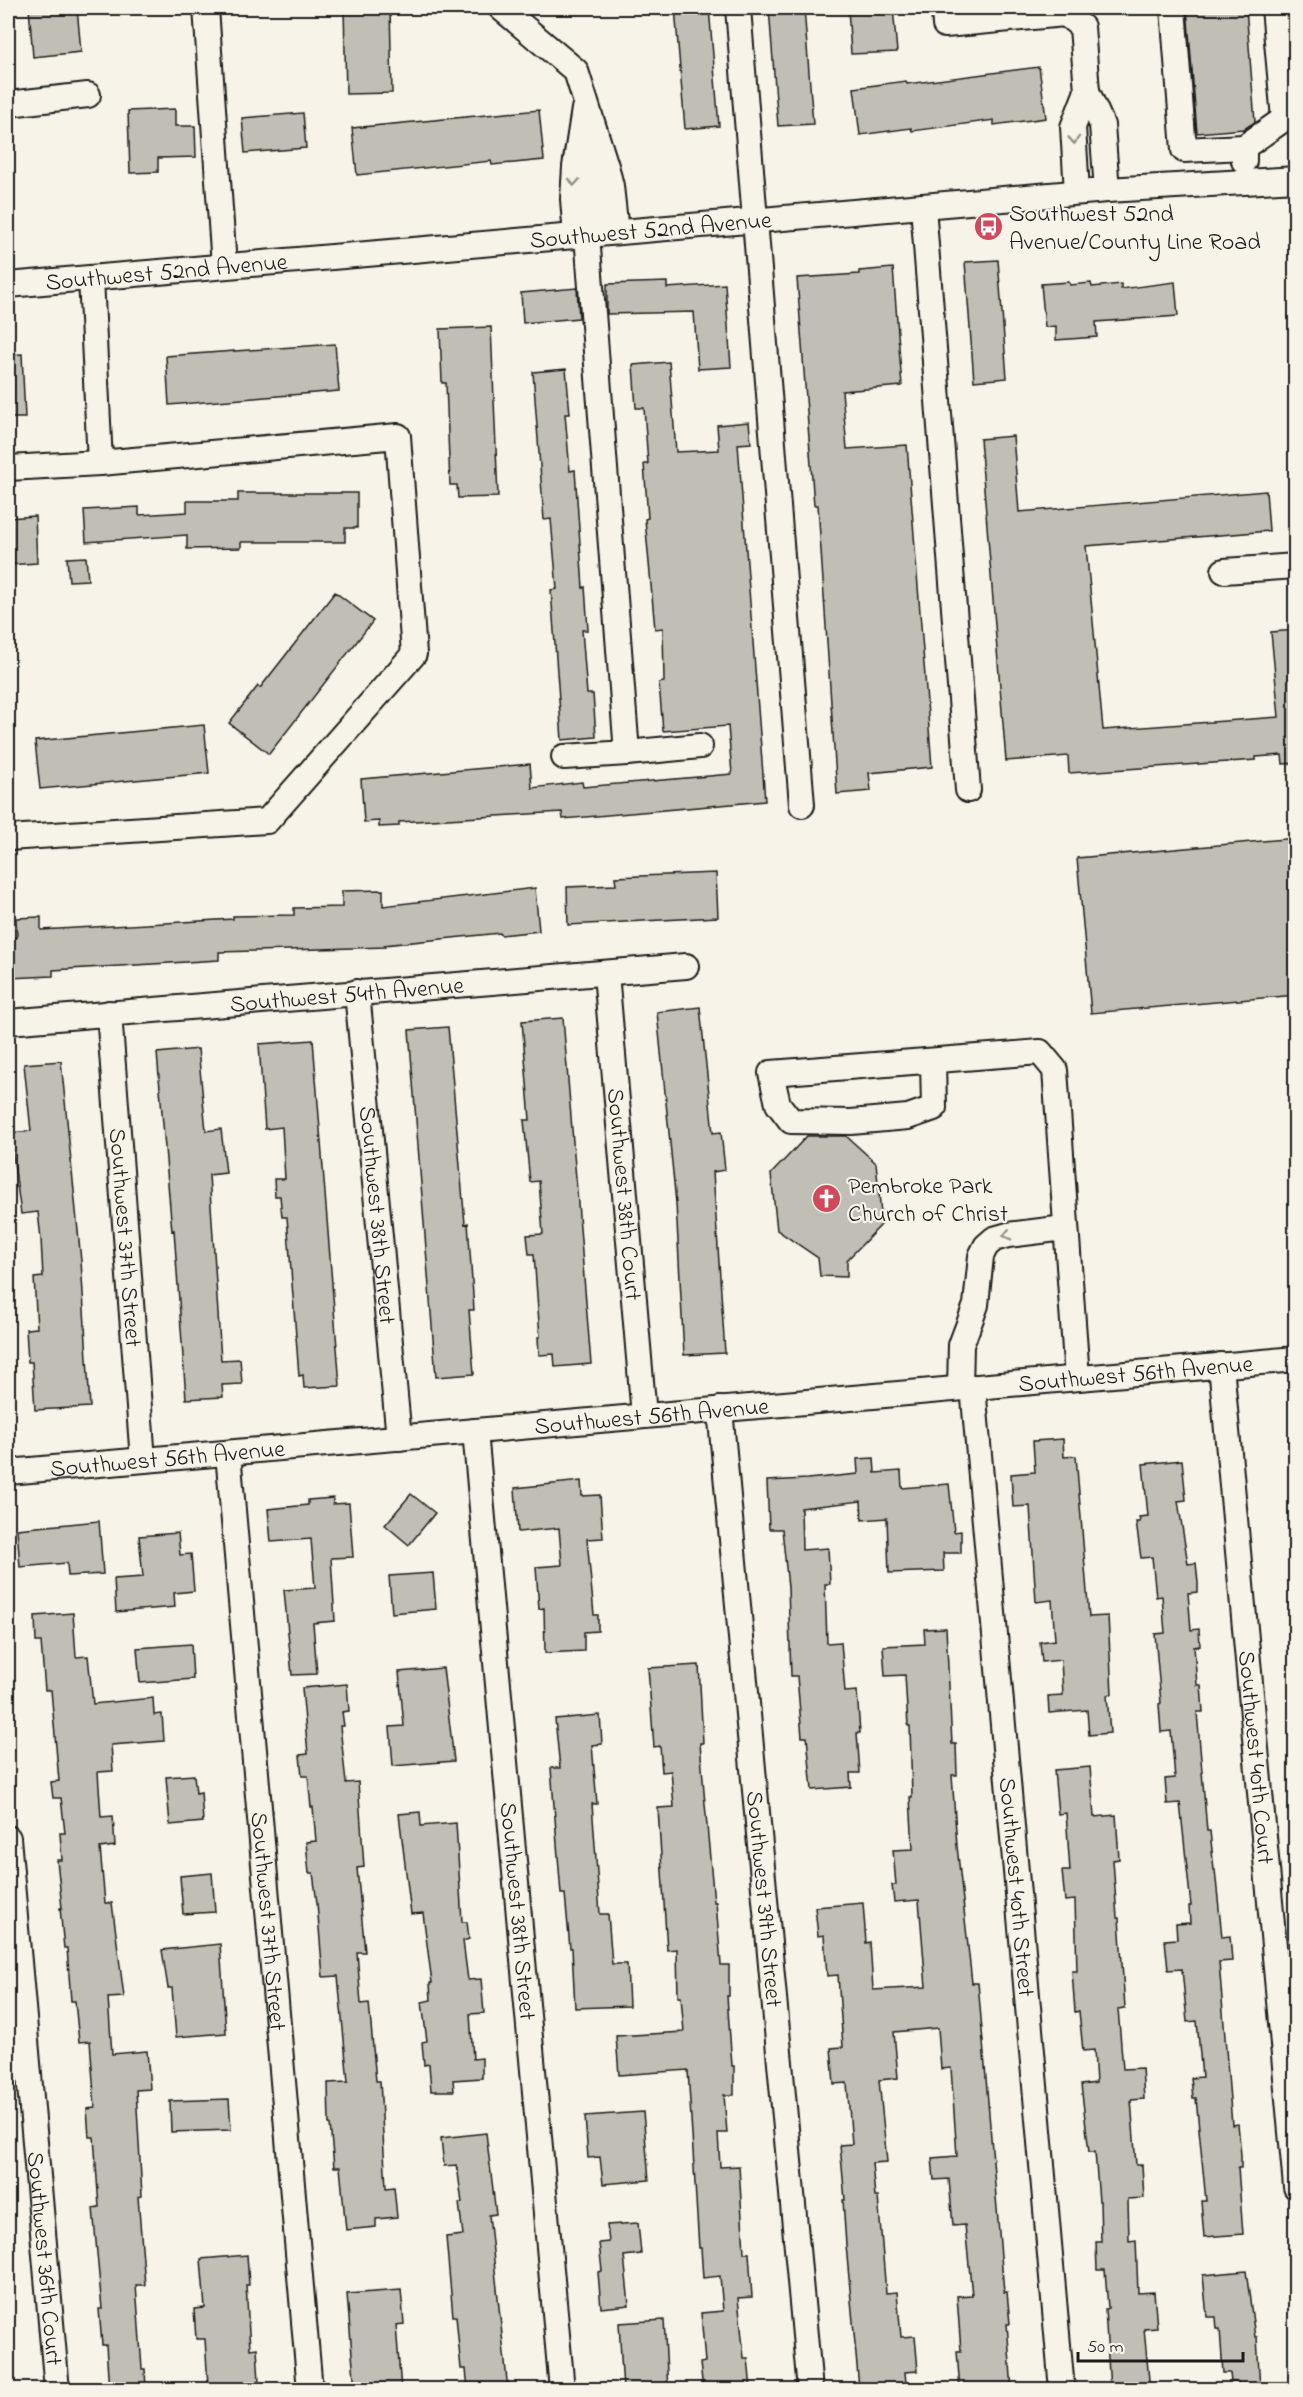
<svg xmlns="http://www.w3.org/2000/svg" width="1303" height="2397" font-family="'Indie Flower',sans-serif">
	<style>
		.building { fill: #c0beb5; stroke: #1c1c1c; stroke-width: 1.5 }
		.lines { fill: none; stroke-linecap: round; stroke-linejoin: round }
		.minor-casing { stroke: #1c1c1c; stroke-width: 28 }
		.minor { stroke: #f7f3e8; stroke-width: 24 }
		.oneway { stroke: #94928c }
		.labels { text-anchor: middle; stroke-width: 4.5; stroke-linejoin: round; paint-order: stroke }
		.poi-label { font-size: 24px; fill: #1c1c1c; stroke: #f7f3e8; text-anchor: start }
		.street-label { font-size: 24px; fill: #1c1c1c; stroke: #f7f3e8 }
	</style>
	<rect width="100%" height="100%" fill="#f7f3e8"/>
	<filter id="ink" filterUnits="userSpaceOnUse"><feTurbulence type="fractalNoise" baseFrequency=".0167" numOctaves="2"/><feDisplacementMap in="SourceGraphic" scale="12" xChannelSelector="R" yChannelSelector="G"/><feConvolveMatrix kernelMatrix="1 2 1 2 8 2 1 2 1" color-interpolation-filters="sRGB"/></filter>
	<g filter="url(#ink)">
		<path class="building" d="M29 8H77L81 52 33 57Z
			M344 8H390L392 93 346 94Z
			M675 8H709L719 126 685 129Z
			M769 8H804L813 124 778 126Z
			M848 8H893L897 52 851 54Z
			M1187 8H1246L1255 122 1244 129 1197 133Z
			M1039 67 1046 118 994 125V120L912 131 911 128 860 135 854 88 906 81 907 84Z
			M175 109V126H195L196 157 158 158V172L130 173 128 111Z
			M539 110 544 160 492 165 491 161 357 175 352 128Z
			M303 113 306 148 245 153 242 118Z
			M998 260 1007 378 974 381 965 262Z
			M893 268 902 386 842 391 847 449 907 445 932 767 869 773 871 791 837 794 818 505H814L797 278 859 274V271Z
			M667 282V288L725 284 731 367 698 369 694 312 607 314V284Z
			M1069 282 1070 285 1091 283 1092 287 1121 284V289L1175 282 1178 316 1096 322 1097 337 1056 340V326L1045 327 1041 284Z
			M577 288 579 318 523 323 521 293Z
			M491 327 498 497 458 498 457 485H450L446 383H442L440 329Z
			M335 344 339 391 169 405 166 356Z
			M22 354 25 418H8V355Z
			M669 362 676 452 719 450 717 425 749 422 751 443 738 444 765 801 563 819 562 812 399 822V826L379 827V821L364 822 361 779 530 764 532 788 582 782 583 787 732 774 728 726 663 731 659 683 664 682 663 628 655 629 645 519 648 518 644 464H648L644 408H636L633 365Z
			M566 369 570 414H565L570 471 575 470 583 588 585 587 588 630H582L587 694H593L596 737 562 740 551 590 557 589 551 519 544 520 533 372Z
			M1013 436 1019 512 1266 491 1269 531 1086 546 1103 730 1279 717 1271 632 1296 630V763L1283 764 1282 755 1256 757V760L1069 773 1068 756 1006 761 980 439Z
			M238 493H357V528H345V542H241V548L187 549V535L86 542 84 510 139 507V515L187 512V501H238Z
			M35 516 37 563 8 565V518Z
			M86 557 88 580 69 581 67 558Z
			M335 592 373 621 269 754 229 723 258 686 260 688Z
			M204 725 209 773 40 789 35 741Z
			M1296 838V995L1091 1013 1077 858Z
			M716 873 718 917 568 925 567 887 616 885 615 877Z
			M535 888 539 931 501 935 500 933 384 945 385 947 219 952V960L53 970V976L8 978V938L17 937 16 918 41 917V930L165 923 233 919V916L294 915V908L342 907V891L383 890V906Z
			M700 1007 713 1133 721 1132 725 1170 713 1172 725 1353 684 1355 676 1203 657 1012Z
			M563 1018 591 1364 555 1367 554 1354 539 1355 538 1337H540L534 1254H529L527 1235 543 1234 539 1181 530 1182 524 1120H530L522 1021Z
			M448 1027 465 1224 468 1223 474 1310H469L474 1374 436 1377 409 1030Z
			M313 1040 340 1386 304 1388 303 1375 299 1376 287 1217H282L280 1196H275L274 1179H285L282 1127 265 1129 259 1044Z
			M198 1049 206 1131 221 1129 226 1173 209 1175 221 1360 240 1359 242 1384 222 1385 223 1397 186 1399 174 1230 172 1231 157 1053Z
			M61 1061 81 1261 90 1407 35 1410 32 1362H28L26 1329 37 1328 34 1278 43 1277 41 1239 38 1212 21 1214 10 1133 31 1131 24 1064Z
			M807 1136H846L876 1163 882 1224 847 1260V1277L820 1276 818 1258 777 1230 771 1174Z
			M1063 1439 1064 1457 1076 1456 1089 1617 1108 1616 1112 1694 1107 1695 1110 1733 1089 1735 1087 1710 1049 1713 1048 1696 1063 1695 1061 1660 1042 1662 1040 1642 1055 1640 1052 1600 1036 1602 1030 1506 1013 1507 1011 1474 1035 1472 1033 1441Z
			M874 1458 875 1473 901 1471 902 1488 949 1484 954 1532 961 1531V1553H943L944 1571 889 1573 887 1518 862 1520 861 1501 801 1508 802 1550 828 1548 830 1584H825L827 1643 841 1642 845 1692 857 1691 860 1733H857L860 1773H850L851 1787 812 1790 807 1737H802L797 1676H791L788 1587 782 1529H769L767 1481 807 1479 858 1474 857 1459Z
			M1182 1460 1186 1500 1178 1501 1188 1564 1196 1563 1198 1583V1592L1188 1593 1191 1630 1199 1629 1200 1646 1194 1647 1197 1685H1201L1203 1712H1197L1207 1831H1210L1214 1870H1215L1222 1937 1230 1936 1232 1961 1219 1962 1232 2125 1238 2124 1241 2155V2168H1238L1243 2234 1204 2237 1201 2201H1206L1196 2098H1193L1191 2078 1202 2077 1197 2021 1187 2022 1182 1969 1168 1970 1165 1940 1177 1939 1176 1924 1190 1923 1189 1906H1191L1180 1803 1167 1804 1165 1779 1175 1778 1171 1731 1161 1732 1159 1704 1161 1703 1155 1634 1165 1633 1162 1596 1156 1597 1152 1557 1141 1558 1136 1522H1140L1139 1517 1148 1516 1143 1464Z
			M581 1481 582 1496 600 1495 603 1538 587 1539 594 1615H598V1631L584 1632V1651L545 1653 544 1608 539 1609 536 1567 562 1565 559 1528 518 1532 515 1488Z
			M411 1494 435 1513 409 1545 385 1525Z
			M333 1498V1504L349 1503 353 1557 331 1558 335 1621 313 1623 317 1674 292 1675 284 1590 315 1588 311 1539 271 1542 268 1509 308 1505V1500Z
			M99 1521 103 1574 68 1576 67 1563 20 1567 17 1529Z
			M178 1533 180 1555 191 1554 194 1591 174 1593 175 1607 116 1612 114 1579 143 1577 139 1536Z
			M433 1573 436 1609 392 1613 389 1576Z
			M73 1613 76 1657 88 1656 93 1704 153 1698 154 1715 162 1714 164 1741 111 1745 113 1771 98 1772 101 1817 113 1816 115 1846 100 1848 105 1903H112L124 1997 108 1998 112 2054 147 2051 150 2089 136 2090 142 2196 138 2197 145 2285H136L142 2369H145L146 2390H109L106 2345H102L99 2309H102L93 2208 99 2207 94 2137H89L87 2109 95 2108 90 2041 79 2042 75 2001H71L67 1948H64L60 1908H62L57 1860H62L60 1833H65L61 1798H53L51 1782 59 1781 51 1690H45L41 1642H36L35 1616Z
			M946 1628 952 1744H956L957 1775H952L957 1846 972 1983H978L1004 2292H1007L1010 2324H1007L1012 2390H960L957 2351H961L957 2296 972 2295 965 2225 953 2226 949 2179 934 2180 932 2158 957 2156 951 2068 941 2069 938 2028 894 2032 898 2078 879 2080 887 2162 872 2163 875 2197H878L886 2293 897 2292 901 2337 915 2336 918 2371 905 2372 906 2384 859 2388 846 2245 843 2200H845L840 2145 852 2144 847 2083 834 2084 831 2048 843 2047 838 1975 827 1976 824 1935 818 1936 815 1907 863 1903 866 1943 870 1942 873 1990 926 1987 919 1900 894 1902 892 1885H896L893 1850 913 1849 910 1797H912L910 1726H908L905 1675 885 1676 883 1646 925 1644 924 1629Z
			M191 1644 193 1679 140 1683 137 1648Z
			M699 1665 703 1743H700L705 1804 714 1902H716L721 1965H729V1996H727L732 2066H734V2095H724L727 2133H718L720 2167 739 2166 744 2253H749L752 2297 738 2298 744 2358H748L751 2390H703L700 2363 705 2362 701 2313 723 2311 720 2276 703 2278 701 2248H699L688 2070 619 2075 616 2036 684 2032 681 1997H678L677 1949 667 1950 658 1808 674 1807 671 1771 662 1772 660 1746 654 1747 648 1668Z
			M443 1668 454 1761 393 1766 390 1727 404 1726 399 1672Z
			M347 1684 349 1711 342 1712 344 1726H340L346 1783 358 1782 364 1867 357 1868 365 1952H357L361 2004 369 2003 376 2081H380L386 2188 394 2187 397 2217 376 2219V2227L346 2230 340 2167H334L330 2124H329L328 2083 348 2082 338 1976 323 1977 317 1903 313 1873H309L306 1842 316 1841 313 1807H311L308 1776H302L300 1755 308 1754 302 1688Z
			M600 1715 602 1744 592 1745 597 1804H592L600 1914H608L612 1964H627L629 2006 575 2008 572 1948H570L565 1894H561L551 1768H560L555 1719Z
			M1090 1767 1094 1817 1116 1815 1119 1859 1113 1860 1117 1918H1119L1125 2008 1118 2009 1123 2069 1142 2068 1144 2099 1131 2100 1136 2165H1142L1144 2198 1128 2199 1129 2241 1136 2240 1138 2293 1154 2292 1157 2328 1144 2329 1150 2390H1110L1105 2309 1108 2308 1105 2270H1097L1096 2242H1101L1100 2201H1099L1095 2152H1089L1081 2085 1096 2083 1094 2050 1083 2051 1079 2011 1075 2012 1072 1971H1077L1075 1900 1065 1901 1062 1871H1070L1066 1813 1058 1814 1054 1770Z
			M194 1775 196 1793 201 1792 203 1822 170 1825 166 1777Z
			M420 1812 421 1826 456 1823 462 1922H467L469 1939 463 1941 468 1980 481 1979 484 2013 470 2014 473 2059 482 2058V2078L453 2080 454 2091H431L429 2064 424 2065 422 2042 427 2041 422 2002 431 2000 430 1983H432L423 1913 411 1914 399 1814Z
			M212 1873 215 1912 183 1914 180 1876Z
			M220 1944 226 2033 176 2037 172 1988H168L162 1950Z
			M229 2099 231 2130 171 2132 170 2101Z
			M643 2112 649 2180 603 2184 600 2157 588 2158 585 2116Z
			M486 2133 496 2214 489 2215 508 2390H468L466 2369H461L456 2316H453L446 2237 463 2235 459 2203H462L457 2165 444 2166 441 2138Z
			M638 2223 641 2254 624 2256 629 2305 601 2308 598 2272 602 2271 599 2243 609 2242 607 2225Z
			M247 2255 249 2285H246L250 2349 257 2348 259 2382 208 2385 205 2339H196L194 2309 205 2308 201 2259Z
			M1246 2271 1255 2337H1257L1260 2390H1239L1238 2382H1231L1230 2373H1223L1220 2329H1217L1216 2317H1207L1203 2275Z
			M401 2290 404 2324 396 2325 401 2390H355L347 2294Z
			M664 2320 668 2390H623L619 2323Z"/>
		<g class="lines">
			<defs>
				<g id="minor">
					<path d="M206 8 224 266"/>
					<path d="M501 8 576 71 606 166 611 186 616 232"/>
					<path d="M738 8 802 805"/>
					<path d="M944 8 945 25 1065 14"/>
					<path d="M1058 8 1082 27 1087 91 1102 125 1107 190"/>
					<path d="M1173 8 1184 150 1244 147"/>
					<path d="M8 104 88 95"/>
					<path d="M590 156 598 234"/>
					<path d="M1244 161V147L1284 119 1274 8"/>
					<path d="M1077 192 1073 127 1087 91"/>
					<path d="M923 206 968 790"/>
					<path d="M576 236 573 199 575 167 584 109"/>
					<path d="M91 278 100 463"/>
					<path id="s1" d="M8 285 1107 190 1296 179"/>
					<path d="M8 468 100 463 398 436 414 654 267 821 8 838"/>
					<path d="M1224 571 1296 566"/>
					<path d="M627 753 700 746"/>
					<path d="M564 757 627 753 587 235"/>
					<path id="s2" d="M606 973 644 1416"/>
					<path id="s3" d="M357 992 399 1438"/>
					<path id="s4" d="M109 1013 143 1460"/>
					<path id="s5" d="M8 1022 686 966"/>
					<path d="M933 1061 934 1108 908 1117 851 1122 791 1121 778 1104 771 1073 1040 1052 1055 1070 1077 1378"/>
					<path id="s6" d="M1221 1365 1296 2187"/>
					<path id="s7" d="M973 1387 1062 2390"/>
					<path d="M960 1388 961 1345 976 1305 981 1256 986 1246 994 1239 1008 1235 1065 1228"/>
					<path id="s8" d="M720 1409 810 2390"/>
					<path id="s9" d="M475 1431 562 2390"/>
					<path id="s10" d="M228 1453 310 2390"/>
					<path id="s11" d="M8 1472 1296 1359"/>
					<path id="s12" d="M8 1838 57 2390"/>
				</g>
			</defs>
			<use href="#minor" class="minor-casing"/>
			<use href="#minor" class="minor"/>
		</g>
		<defs><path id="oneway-chevron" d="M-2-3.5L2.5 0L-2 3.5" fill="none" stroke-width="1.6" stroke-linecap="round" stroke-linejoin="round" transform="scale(1.5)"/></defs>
		<g class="oneway">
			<use href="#oneway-chevron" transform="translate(1074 140) rotate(86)"/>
			<use href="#oneway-chevron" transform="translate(574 182) rotate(94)"/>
			<use href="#oneway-chevron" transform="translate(1007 1235) rotate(167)"/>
		</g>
	</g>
	<defs>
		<symbol id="bus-disc" viewBox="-11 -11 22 22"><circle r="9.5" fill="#d1495b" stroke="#f7f3e8"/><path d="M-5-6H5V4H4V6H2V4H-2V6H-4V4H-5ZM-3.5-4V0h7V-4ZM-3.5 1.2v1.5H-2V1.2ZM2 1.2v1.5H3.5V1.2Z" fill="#fff"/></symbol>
		<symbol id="church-disc" viewBox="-11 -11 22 22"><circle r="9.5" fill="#d1495b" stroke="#f7f3e8"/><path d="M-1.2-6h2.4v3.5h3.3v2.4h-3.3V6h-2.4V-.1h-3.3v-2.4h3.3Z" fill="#fff"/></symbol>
	</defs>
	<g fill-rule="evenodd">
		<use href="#bus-disc" x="972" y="210" width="33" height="33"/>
		<use href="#church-disc" x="810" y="1182" width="33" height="33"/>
	</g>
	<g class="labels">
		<g class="poi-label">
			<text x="1009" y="221">Southwest 52nd<tspan x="1009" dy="28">Avenue/County Line Road</tspan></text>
			<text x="848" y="1193">Pembroke Park<tspan x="848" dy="28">Church of Christ</tspan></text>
		</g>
		<g class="street-label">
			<text dy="8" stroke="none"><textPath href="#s1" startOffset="645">Southwest 52nd Avenue</textPath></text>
			<text dy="8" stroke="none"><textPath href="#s1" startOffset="159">Southwest 52nd Avenue</textPath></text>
			<text dy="8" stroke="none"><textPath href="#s5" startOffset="340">Southwest 54th Avenue</textPath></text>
			<text dy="8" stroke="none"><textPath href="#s2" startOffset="222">Southwest 38th Court</textPath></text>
			<text dy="8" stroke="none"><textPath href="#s3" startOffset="224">Southwest 38th Street</textPath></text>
			<text dy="8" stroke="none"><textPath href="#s4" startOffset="225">Southwest 37th Street</textPath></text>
			<text dy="8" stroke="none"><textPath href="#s11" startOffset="1132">Southwest 56th Avenue</textPath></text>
			<text dy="8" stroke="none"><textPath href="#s11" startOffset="646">Southwest 56th Avenue</textPath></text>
			<text dy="8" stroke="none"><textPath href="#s11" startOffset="160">Southwest 56th Avenue</textPath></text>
			<text dy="8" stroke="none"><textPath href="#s6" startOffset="394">Southwest 40th Court</textPath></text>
			<text dy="8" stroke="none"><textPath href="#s7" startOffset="502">Southwest 40th Street</textPath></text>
			<text dy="8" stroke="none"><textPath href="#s8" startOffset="492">Southwest 39th Street</textPath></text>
			<text dy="8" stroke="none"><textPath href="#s9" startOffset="482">Southwest 38th Street</textPath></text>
			<text dy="8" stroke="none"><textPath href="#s10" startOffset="470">Southwest 37th Street</textPath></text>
			<text dy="8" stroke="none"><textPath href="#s12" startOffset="422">Southwest 36th Court</textPath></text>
		</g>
	</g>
	<rect width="1303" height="2397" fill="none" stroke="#f7f3e8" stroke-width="30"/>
	<rect x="15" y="15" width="1273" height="2367" fill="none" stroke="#1c1c1c" stroke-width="2" filter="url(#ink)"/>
	<path d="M1078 2352v9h165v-9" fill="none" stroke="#1c1c1c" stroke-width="3"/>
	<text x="1087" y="2352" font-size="18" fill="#1c1c1c" stroke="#f7f3e8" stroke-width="4.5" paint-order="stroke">50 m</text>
</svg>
